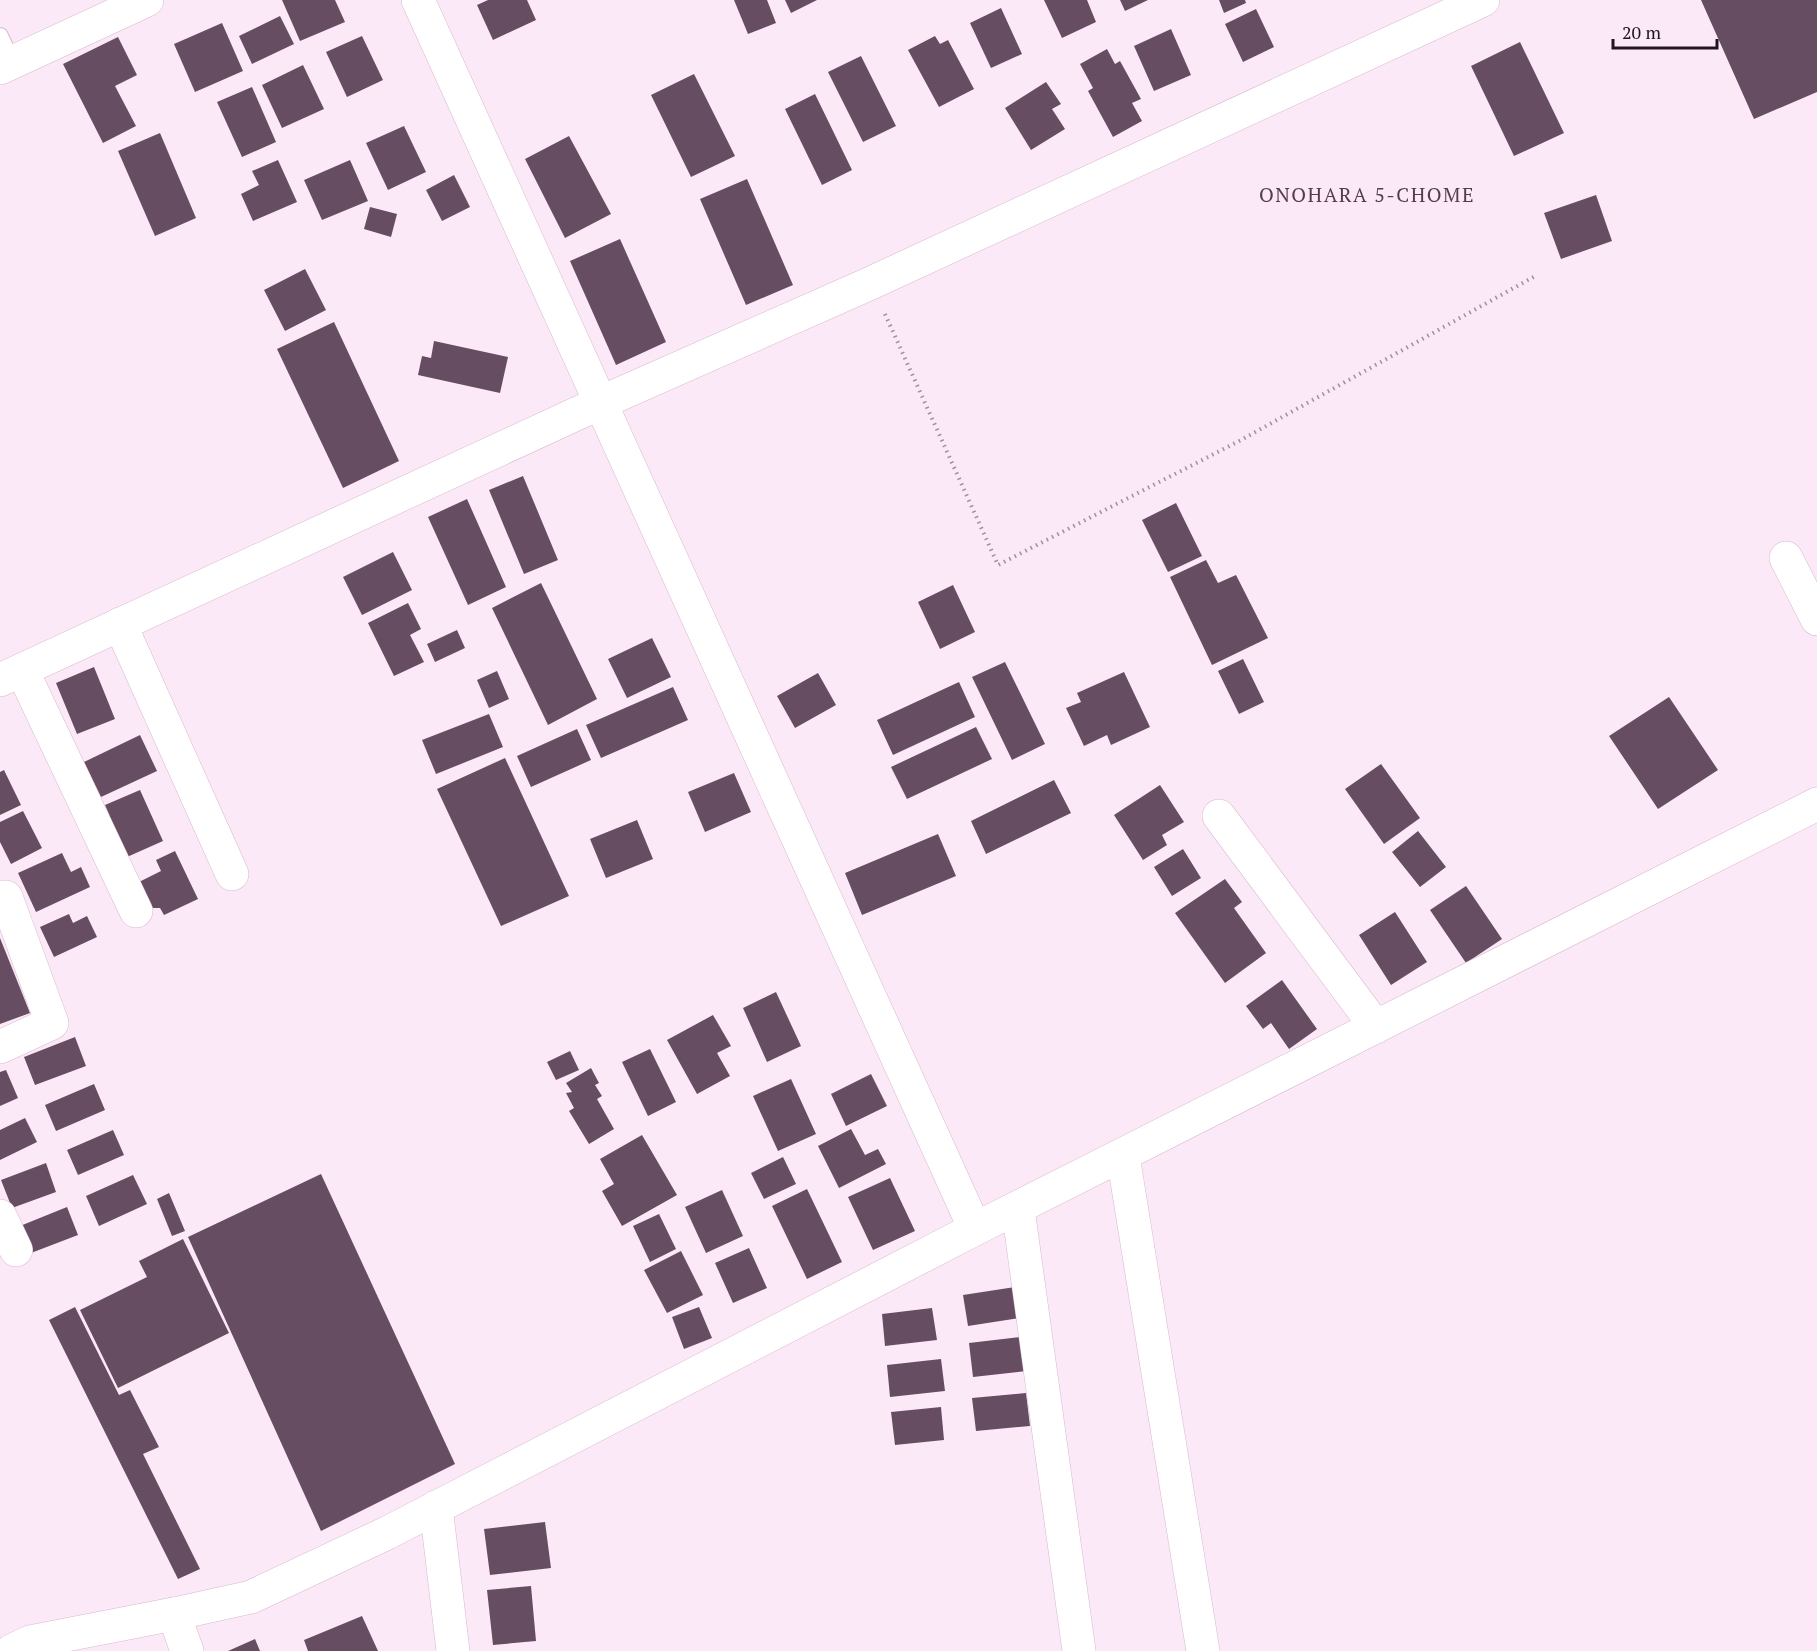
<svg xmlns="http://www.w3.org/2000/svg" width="1817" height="1651" font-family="'PT Serif',serif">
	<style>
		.building { fill: #674d61 }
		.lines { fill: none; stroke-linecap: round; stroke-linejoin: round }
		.service-casing { stroke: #d7b8d0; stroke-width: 18 }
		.minor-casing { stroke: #d7b8d0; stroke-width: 34 }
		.tertiary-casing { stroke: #d7b8d0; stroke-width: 34 }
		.path { stroke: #9f909c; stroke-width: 4; stroke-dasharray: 1.5 4.5; stroke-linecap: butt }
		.service { stroke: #fff; stroke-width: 16 }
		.minor { stroke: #fff; stroke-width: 33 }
		.tertiary { stroke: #fff; stroke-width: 33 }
		.labels { text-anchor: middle; stroke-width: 6; stroke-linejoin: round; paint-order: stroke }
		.neighbourhood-label { font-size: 20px; letter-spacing: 1.5px; fill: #553b50; stroke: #fce9f7 }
	</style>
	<rect width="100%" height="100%" fill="#fce9f7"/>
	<path class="building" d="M282 0H335L345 22 300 41Z
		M488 0H527L536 20 493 40 477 5Z
		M734 0H767L776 23 748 34Z
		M785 0H817L791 13Z
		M1044 0H1087L1096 22 1062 38Z
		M1120 0H1148L1125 11Z
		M1219 0H1245L1246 3 1224 13Z
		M1701 0H1817V92L1754 119Z
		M1001 8 1022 54 991 68 970 23Z
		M1256 9 1274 47 1243 62 1225 24Z
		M280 16 294 44 252 64 239 36Z
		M222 23 243 71 195 92 174 44Z
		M1171 29 1191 75 1154 91 1134 46Z
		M362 36 383 80 347 97 326 52Z
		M935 36 940 44 948 40 974 89 939 107 908 50Z
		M118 37 137 75 115 86 136 126 103 143 63 64Z
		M1520 42 1564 133 1514 156 1471 66Z
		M1107 49 1115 64 1120 61 1141 99 1132 103 1142 121 1113 137 1088 91 1093 88 1080 64Z
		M861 56 896 126 863 142 828 72Z
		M303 65 324 109 282 128 262 85Z
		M694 74 735 156 691 177 651 95Z
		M1046 82 1061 104 1052 109 1065 129 1031 150 1005 108Z
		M252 87 276 142 242 157 217 102Z
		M815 94 852 170 822 185 785 109Z
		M404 126 426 172 388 190 366 143Z
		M160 133 196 218 155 236 118 151Z
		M569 136 611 214 565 238 525 159Z
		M278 160 297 202 253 221 241 194 259 185 252 171Z
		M350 160 368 201 322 220 304 180Z
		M454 175 470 207 442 221 426 190Z
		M747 179 793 285 746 305 700 199Z
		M1596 195 1612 241 1561 259 1544 213Z
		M370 207 397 214 391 237 364 229Z
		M620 239 666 342 616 365 570 261Z
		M305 269 326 310 285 331 264 290Z
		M334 322 399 461 343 488 277 349Z
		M434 341 508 357 500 393 418 375 422 356 431 358Z
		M523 476 558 560 524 574 489 490Z
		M467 499 506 587 468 605 428 517Z
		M1176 503 1202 556 1168 572 1142 520Z
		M393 552 412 590 362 615 343 577Z
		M1206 560 1218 583 1236 575 1268 638 1212 665 1170 577Z
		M541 583 597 699 548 725 492 608Z
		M953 585 975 632 940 649 918 602Z
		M408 603 421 629 410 635 424 662 394 676 368 623Z
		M457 630 465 648 435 662 427 644Z
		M652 638 671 677 627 698 608 659Z
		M1243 659 1264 702 1239 714 1218 671Z
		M1005 662 1045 744 1012 760 972 677Z
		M94 667 115 719 77 734 56 683Z
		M497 671 509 699 489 708 477 680Z
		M1124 672 1150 727 1111 745 1107 735 1084 746 1066 708 1081 702 1077 693Z
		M818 673 836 705 795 728 777 696Z
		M959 682 975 717 893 755 877 720Z
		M673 687 688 720 601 758 586 725Z
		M1669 697 1718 770 1658 809 1609 736Z
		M489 714 503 747 436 774 422 740Z
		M976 727 992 759 907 799 891 767Z
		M577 729 591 760 531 787 517 756Z
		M140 735 157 771 101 797 84 762Z
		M505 758 569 896 501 926 437 789Z
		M1381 764 1420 818 1384 844 1345 789Z
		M4 770 21 805 0 815V772Z
		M734 773 751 812 705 832 688 792Z
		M1054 780 1071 813 986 854 971 821Z
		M1160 785 1184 822 1162 835 1167 845 1143 860 1114 815Z
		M140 790 163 841 127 857 105 805Z
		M23 811 42 848 11 864 0 842V822Z
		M637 820 653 859 606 878 590 839Z
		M1418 831 1446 867 1420 887 1392 852Z
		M938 834 956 876 862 915 845 873Z
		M1183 849 1201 878 1172 896 1154 867Z
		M175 851 198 899 164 915 160 908H153L139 882 161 871 156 860Z
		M62 853 71 872 81 867 90 887 36 912 18 873Z
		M1225 879 1242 902 1234 908 1266 953 1225 983 1175 913Z
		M1466 886 1502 939 1466 963 1430 910Z
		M1395 912 1427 962 1391 985 1359 935Z
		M69 914 73 923 87 916 97 937 54 957 40 927Z
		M0 938 30 1013 0 1024Z
		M1282 980 1317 1029 1289 1049 1271 1023 1263 1029 1246 1006Z
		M776 992 801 1046 767 1062 743 1008Z
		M713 1015 731 1046 717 1053 730 1076 697 1094 667 1040Z
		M75 1037 86 1066 35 1085 24 1057Z
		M650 1049 676 1102 648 1116 622 1062Z
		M570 1051 579 1070 556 1080 547 1062Z
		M591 1068 599 1083 595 1085 602 1096 597 1099 614 1129 589 1144 569 1111 574 1108 566 1093 572 1092 566 1083Z
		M6 1070 18 1098 0 1106V1072Z
		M871 1074 887 1106 846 1126 831 1094Z
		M791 1079 816 1134 778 1151 753 1096Z
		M94 1084 105 1110 56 1131 45 1105Z
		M25 1118 37 1142 0 1160V1130Z
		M851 1129 865 1155 878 1149 886 1164 839 1188 818 1146Z
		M113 1130 124 1155 78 1175 67 1150Z
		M642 1135 677 1195 622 1226 602 1191 614 1184 600 1159Z
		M783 1157 796 1184 764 1199 751 1173Z
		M46 1163 56 1192 12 1208 1 1180Z
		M321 1174 455 1464 321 1531 188 1237Z
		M133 1175 147 1204 99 1226 86 1196Z
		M890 1178 915 1231 873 1250 848 1197Z
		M807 1189 842 1262 807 1279 772 1206Z
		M722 1190 743 1236 706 1253 685 1207Z
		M169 1193 185 1231 172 1236 157 1199Z
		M67 1207 78 1235 31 1253 20 1226Z
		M659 1214 676 1249 650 1262 633 1226Z
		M183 1239 229 1333 118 1388 80 1310 147 1277 139 1261Z
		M749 1248 767 1288 733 1303 715 1263Z
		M681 1251 703 1295 667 1313 644 1270Z
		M1015 1287 1019 1318 968 1326 963 1295Z
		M75 1307 119 1395 130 1390 159 1447 143 1454 200 1569 178 1579 49 1320Z
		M699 1307 712 1338 684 1349 672 1317Z
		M932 1308 937 1340 885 1346 882 1314Z
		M1021 1337 1026 1371 973 1377 969 1343Z
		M941 1359 945 1391 890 1397 887 1365Z
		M1026 1393 1030 1426 976 1431 972 1398Z
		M941 1407 944 1440 895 1445 891 1412Z
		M545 1522 551 1568 490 1575 484 1529Z
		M531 1586 536 1641 493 1645 487 1590Z
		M362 1616 378 1651H308L304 1640Z
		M255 1639 260 1651H228Z"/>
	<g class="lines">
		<defs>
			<path id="service" d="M0 36 12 62"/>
			<path id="minor" d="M0 68 147 0
				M1786 558 1817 619
				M120 624 232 874
				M22 670 136 911
				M1219 816 1376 1027
				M0 897H6L52 1023 0 1047
				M1123 1156 1203 1651
				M1018 1209 1079 1651
				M0 1216 16 1250
				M436 1507 453 1651
				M187 1651 174 1614 251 1597 387 1533 975 1229 1817 804"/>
			<path id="tertiary" d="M418 0 975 1229
				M0 680 602 402 871 283 1483 0
				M11 1651 30 1642 174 1614"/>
		</defs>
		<use href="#service" class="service-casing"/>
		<use href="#minor" class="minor-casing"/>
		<use href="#tertiary" class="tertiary-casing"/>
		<path class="path" d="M885 314 998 565 1241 440 1537 275"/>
		<use href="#service" class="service"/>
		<use href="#minor" class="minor"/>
		<use href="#tertiary" class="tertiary"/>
	</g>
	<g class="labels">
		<g class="neighbourhood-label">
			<text x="1367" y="202">ONOHARA 5-CHOME</text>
		</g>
	</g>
	<path d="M1613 39v9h104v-9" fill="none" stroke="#21161f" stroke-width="3"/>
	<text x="1622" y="39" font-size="18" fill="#21161f" stroke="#fce9f7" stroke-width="4.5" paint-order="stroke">20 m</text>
</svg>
